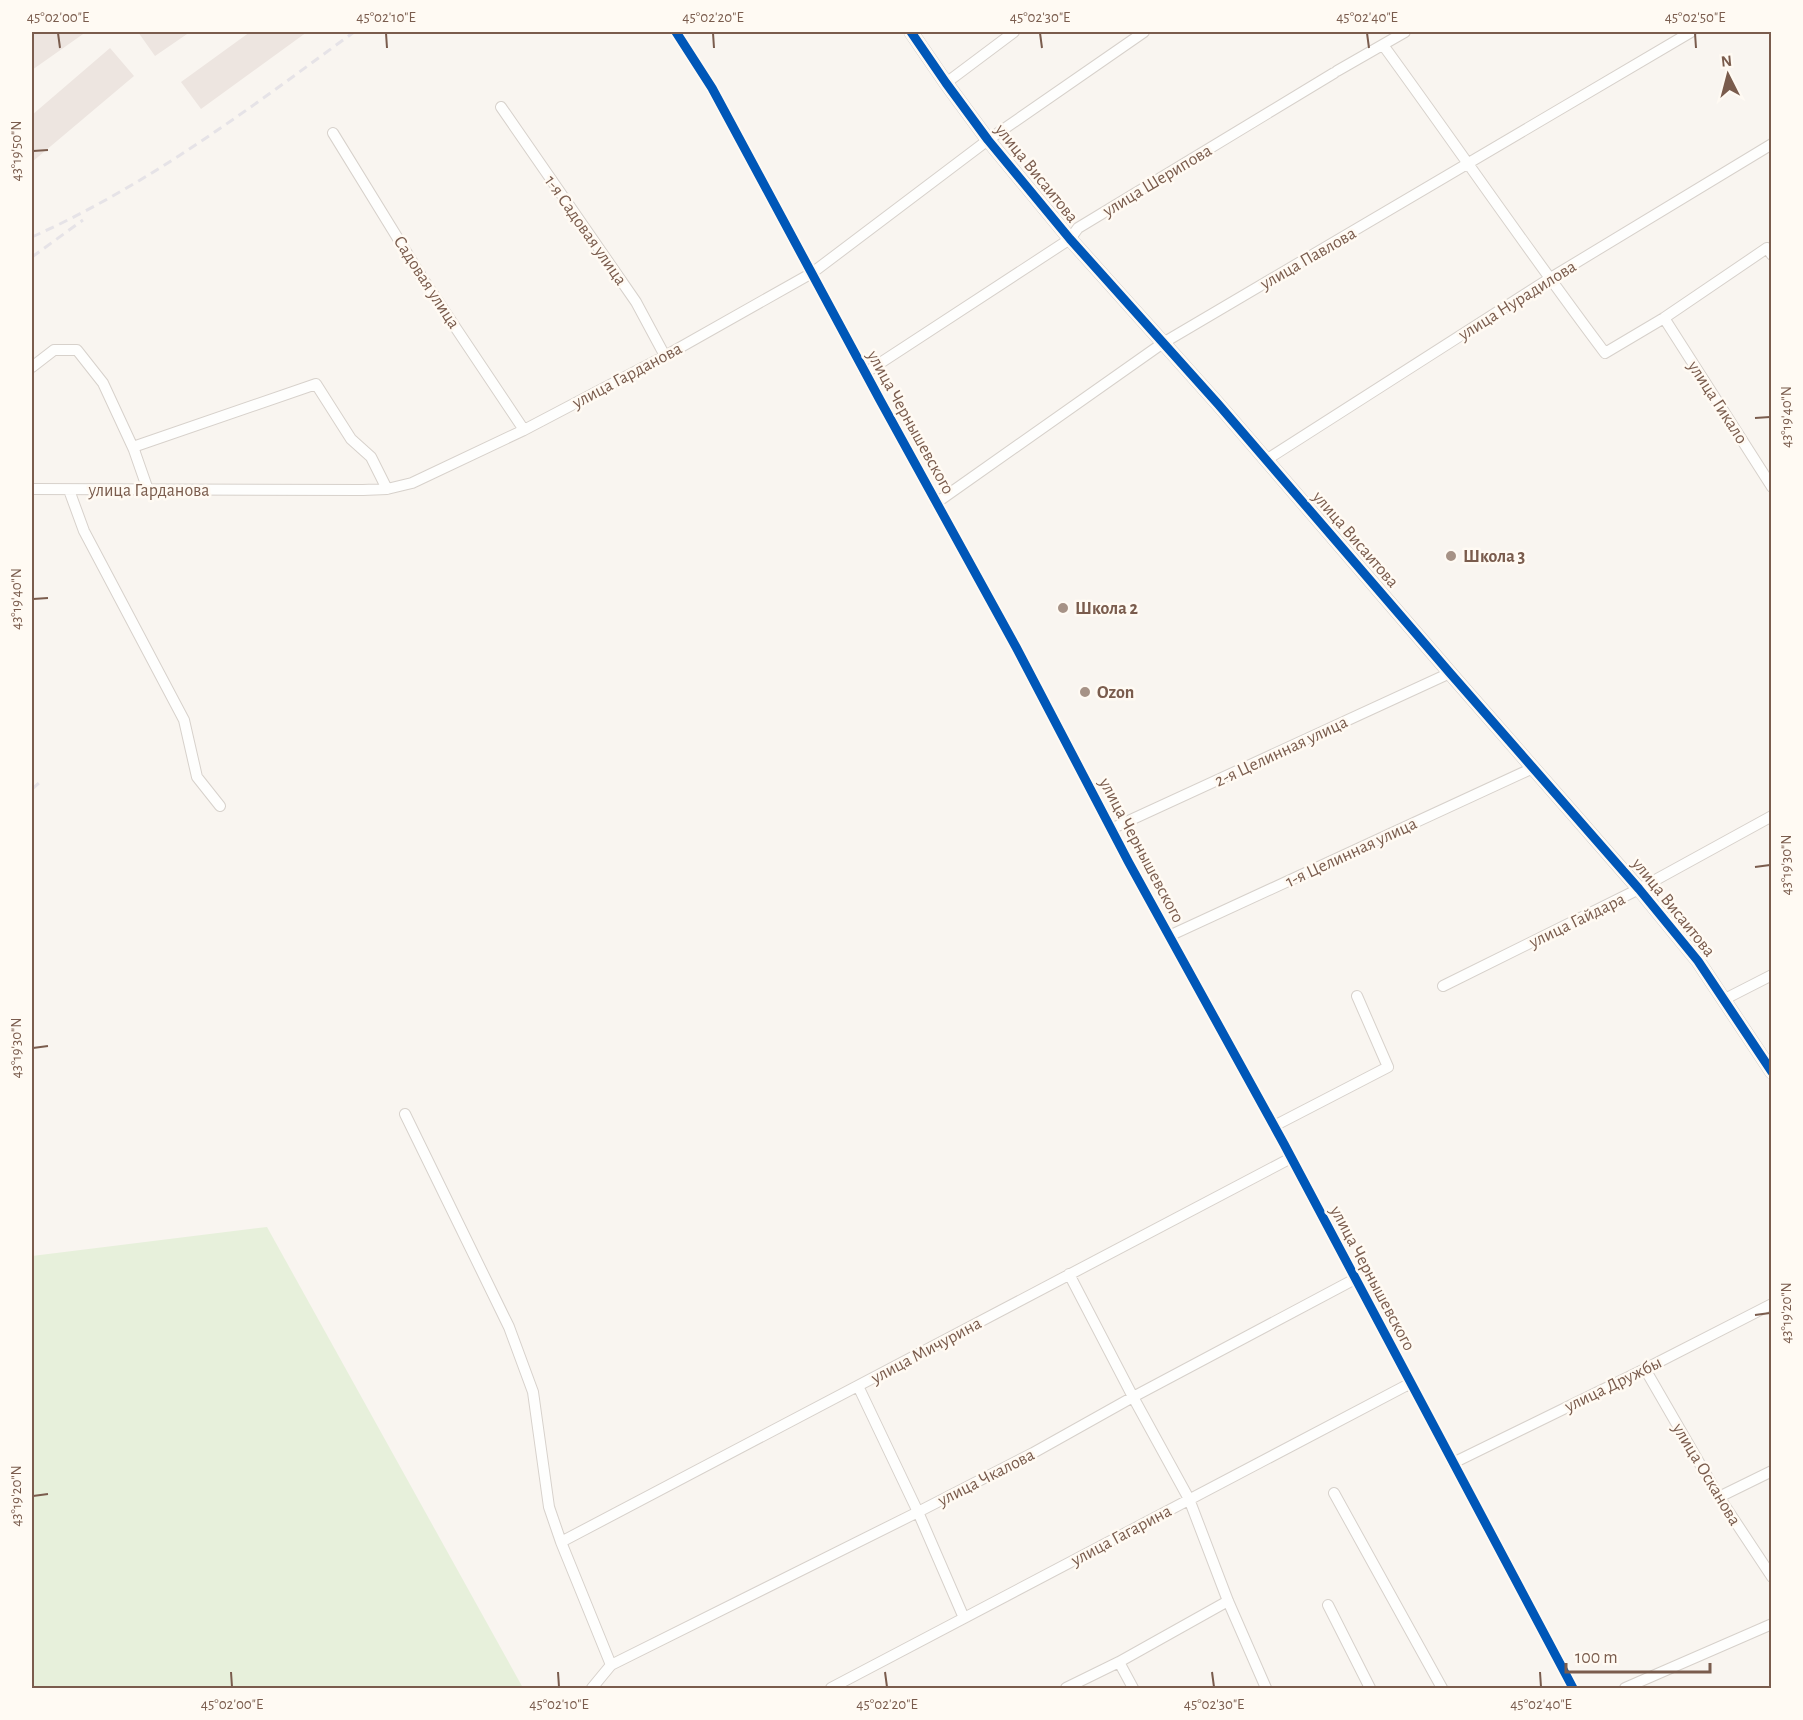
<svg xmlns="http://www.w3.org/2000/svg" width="1803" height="1720" font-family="'Alegreya Sans',sans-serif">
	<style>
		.industrial { fill: #ede5e0 }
		.green { fill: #e7f0db }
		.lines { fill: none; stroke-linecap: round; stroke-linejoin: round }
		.minor-casing { stroke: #d7d1cb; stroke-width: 12 }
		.tertiary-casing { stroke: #d7d1cb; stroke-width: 15 }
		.minor { stroke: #fefefd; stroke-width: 10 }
		.tertiary { stroke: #fefefd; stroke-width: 14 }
		.rail { stroke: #e6e3e7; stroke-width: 3; stroke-dasharray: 9 6; stroke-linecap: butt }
		.cycleway-casing { stroke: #fffaf3; stroke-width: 13 }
		.cycleway { stroke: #0057b8; stroke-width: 9 }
		.ticks { fill: none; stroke: #7a5c4d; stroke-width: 2 }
		.poi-dot { fill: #a69286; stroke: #fffaf3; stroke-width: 2 }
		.labels { text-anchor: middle; stroke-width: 5; stroke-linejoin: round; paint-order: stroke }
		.street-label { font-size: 18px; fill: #7a5c4d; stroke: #fffaf3 }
		.poi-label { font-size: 18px; font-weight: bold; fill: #7a5c4d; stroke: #fffaf3; text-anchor: start }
		.neatline { fill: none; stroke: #7a5c4d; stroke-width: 2 }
		.ticks-label { font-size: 15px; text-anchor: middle; fill: #7a5c4d }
	</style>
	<rect width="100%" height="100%" fill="#f9f5f0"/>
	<path class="industrial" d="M32 32H86L32 70Z
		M138 32H190L155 56Z
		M250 32H307L201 109 181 82Z
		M110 48 134 76 32 162V115Z"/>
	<path class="green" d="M267 1227 523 1688H32V1256Z"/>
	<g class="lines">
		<defs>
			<path id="minor" d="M676 32 712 88 880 400 1016 647 1129 863 1284 1144 1573 1688
				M1383 45C1458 148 1529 252 1605 353L1664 318 1767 248 1772 255
				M1337 71 1405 32
				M946 83 1014 32
				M501 107 636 302 665 356
				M333 133 421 276 524 430
				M1664 318 1772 487
				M32 367 54 350H77L103 383 135 452
				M865 373 1070 239 1078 228 1334 73
				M1266 460 1549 279 1772 144
				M32 489 363 490 387 489 412 483 524 430 665 356 812 273 988 140 1144 32
				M69 490 84 531 184 720 197 777 220 806
				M148 490 133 447 316 384 351 439 371 457 387 489
				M936 503 1163 343 1691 32
				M1111 829 1450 673
				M1169 936 1533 768
				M1443 986 1639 889 1772 816
				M1725 999 1772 975
				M405 1114 509 1327 533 1392 549 1507 561 1542 611 1665 592 1688
				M1274 1126 1388 1067 1357 996
				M1069 1274 1133 1397 1189 1499 1228 1601 1266 1688
				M1645 1369 1719 1497 1772 1577
				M858 1386 918 1512 964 1618
				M1453 1463 1645 1369 1772 1304
				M1334 1493 1442 1688
				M1719 1497 1772 1471
				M561 1542 1291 1158
				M1328 1605 1370 1688
				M1119 1662 1133 1688
				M611 1665 918 1512 1033 1453 1133 1397 1355 1279
				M831 1688 1411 1383
				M1066 1688 1119 1662 1228 1601
				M1625 1688 1772 1624"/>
			<path id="tertiary" d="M911 32 946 83 988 140 1070 239 1218 404 1450 673 1639 889 1698 961 1772 1072"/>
		</defs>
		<use href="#minor" class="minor-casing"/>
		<use href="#tertiary" class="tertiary-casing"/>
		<use href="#minor" class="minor"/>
		<use href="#tertiary" class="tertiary"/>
		<path class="rail" d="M32 237C150 184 250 108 354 32
			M32 257 83 220
			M32 789 39 783"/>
		<defs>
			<path id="cycleway" d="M676 32 712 88 880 400 1016 647 1129 863 1284 1144 1573 1688
				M911 32 946 83 988 140 1070 239 1218 404 1450 673 1639 889 1698 961 1772 1072"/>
		</defs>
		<use href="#cycleway" class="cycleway-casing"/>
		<use href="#cycleway" class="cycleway"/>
	</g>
	<path class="ticks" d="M58 33 60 48M386 33 387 48M713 33 714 48M1040 33 1042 48M1367 33 1369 48M1695 33 1696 48M33 151 48 150M1755 418 1770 417M33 599 48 598M1755 867 1770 865M33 1048 48 1046M1755 1315 1770 1313M33 1496 48 1494M231 1672 232 1687M558 1672 559 1687M885 1672 887 1687M1212 1672 1214 1687M1540 1672 1541 1687"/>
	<g class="poi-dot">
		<circle cx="1451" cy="556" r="6"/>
		<circle cx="1063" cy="608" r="6"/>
		<circle cx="1085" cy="692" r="6"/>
	</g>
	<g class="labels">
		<g class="street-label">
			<text transform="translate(1037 173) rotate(51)" y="6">улица Висаитова</text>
			<text transform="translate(1157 180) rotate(-31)" y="6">улица Шерипова</text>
			<text transform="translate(586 230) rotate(55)" y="6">1-я Садовая улица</text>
			<text transform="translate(1308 258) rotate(-30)" y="6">улица Павлова</text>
			<text transform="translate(427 282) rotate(57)" y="6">Садовая улица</text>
			<text transform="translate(1517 300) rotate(-32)" y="6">улица Нурадилова</text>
			<text transform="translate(627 375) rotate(-28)" y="6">улица Гарданова</text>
			<text transform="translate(1718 402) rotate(57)" y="6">улица Гикало</text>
			<text transform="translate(911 422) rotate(61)" y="6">улица Чернышевского</text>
			<text x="149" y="496">улица Гарданова</text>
			<text transform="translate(1356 539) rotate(49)" y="6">улица Висаитова</text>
			<text transform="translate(1281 751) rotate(-25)" y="6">2-я Целинная улица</text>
			<text transform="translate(1142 850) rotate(62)" y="6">улица Чернышевского</text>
			<text transform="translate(1351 852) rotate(-25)" y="6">1-я Целинная улица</text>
			<text transform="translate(1674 907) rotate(51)" y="6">улица Висаитова</text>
			<text transform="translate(1577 920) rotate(-26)" y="6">улица Гайдара</text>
			<text transform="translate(1373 1278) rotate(62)" y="6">улица Чернышевского</text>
			<text transform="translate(926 1350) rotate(-28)" y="6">улица Мичурина</text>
			<text transform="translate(1613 1384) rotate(-26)" y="6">улица Дружбы</text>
			<text transform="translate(1707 1474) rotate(59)" y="6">улица Осканова</text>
			<text transform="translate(986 1477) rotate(-27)" y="6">улица Чкалова</text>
			<text transform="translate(1121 1535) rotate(-28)" y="6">улица Гагарина</text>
		</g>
		<g class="poi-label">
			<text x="1463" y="562">Школа 3</text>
			<text x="1075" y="614">Школа 2</text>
			<text x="1097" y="698">Ozon</text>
		</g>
	</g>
	<rect width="1803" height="1720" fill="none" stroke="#fffaf3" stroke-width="66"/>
	<g transform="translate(1728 75) rotate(354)" stroke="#fffaf3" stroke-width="4.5" paint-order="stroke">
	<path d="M0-4.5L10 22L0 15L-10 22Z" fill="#7a5c4d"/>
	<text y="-9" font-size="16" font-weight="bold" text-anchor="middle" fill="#7a5c4d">N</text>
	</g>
	<path d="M1566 1663v9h144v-9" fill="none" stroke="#7a5c4d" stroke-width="3"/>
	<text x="1575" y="1663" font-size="18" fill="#7a5c4d" stroke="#fffaf3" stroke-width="4.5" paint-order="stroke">100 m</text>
	<rect x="33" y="33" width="1737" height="1654" class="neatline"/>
	<g class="ticks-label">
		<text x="58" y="22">45°02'00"E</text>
		<text x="386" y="22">45°02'10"E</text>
		<text x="713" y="22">45°02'20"E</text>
		<text x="1040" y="22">45°02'30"E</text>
		<text x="1367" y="22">45°02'40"E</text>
		<text x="1695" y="22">45°02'50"E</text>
		<text transform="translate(16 151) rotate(-90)" y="5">43°19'50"N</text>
		<text transform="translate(1786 417) rotate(-90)" y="5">43°19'40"N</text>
		<text transform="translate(16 599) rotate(-90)" y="5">43°19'40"N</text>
		<text transform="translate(1786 865) rotate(-90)" y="5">43°19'30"N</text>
		<text transform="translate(16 1048) rotate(-90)" y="5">43°19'30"N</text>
		<text transform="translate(1786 1313) rotate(-90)" y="5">43°19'20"N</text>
		<text transform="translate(16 1496) rotate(-90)" y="5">43°19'20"N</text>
		<text x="232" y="1709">45°02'00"E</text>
		<text x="559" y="1709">45°02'10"E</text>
		<text x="887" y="1709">45°02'20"E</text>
		<text x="1214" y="1709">45°02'30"E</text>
		<text x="1541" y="1709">45°02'40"E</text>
	</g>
</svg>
